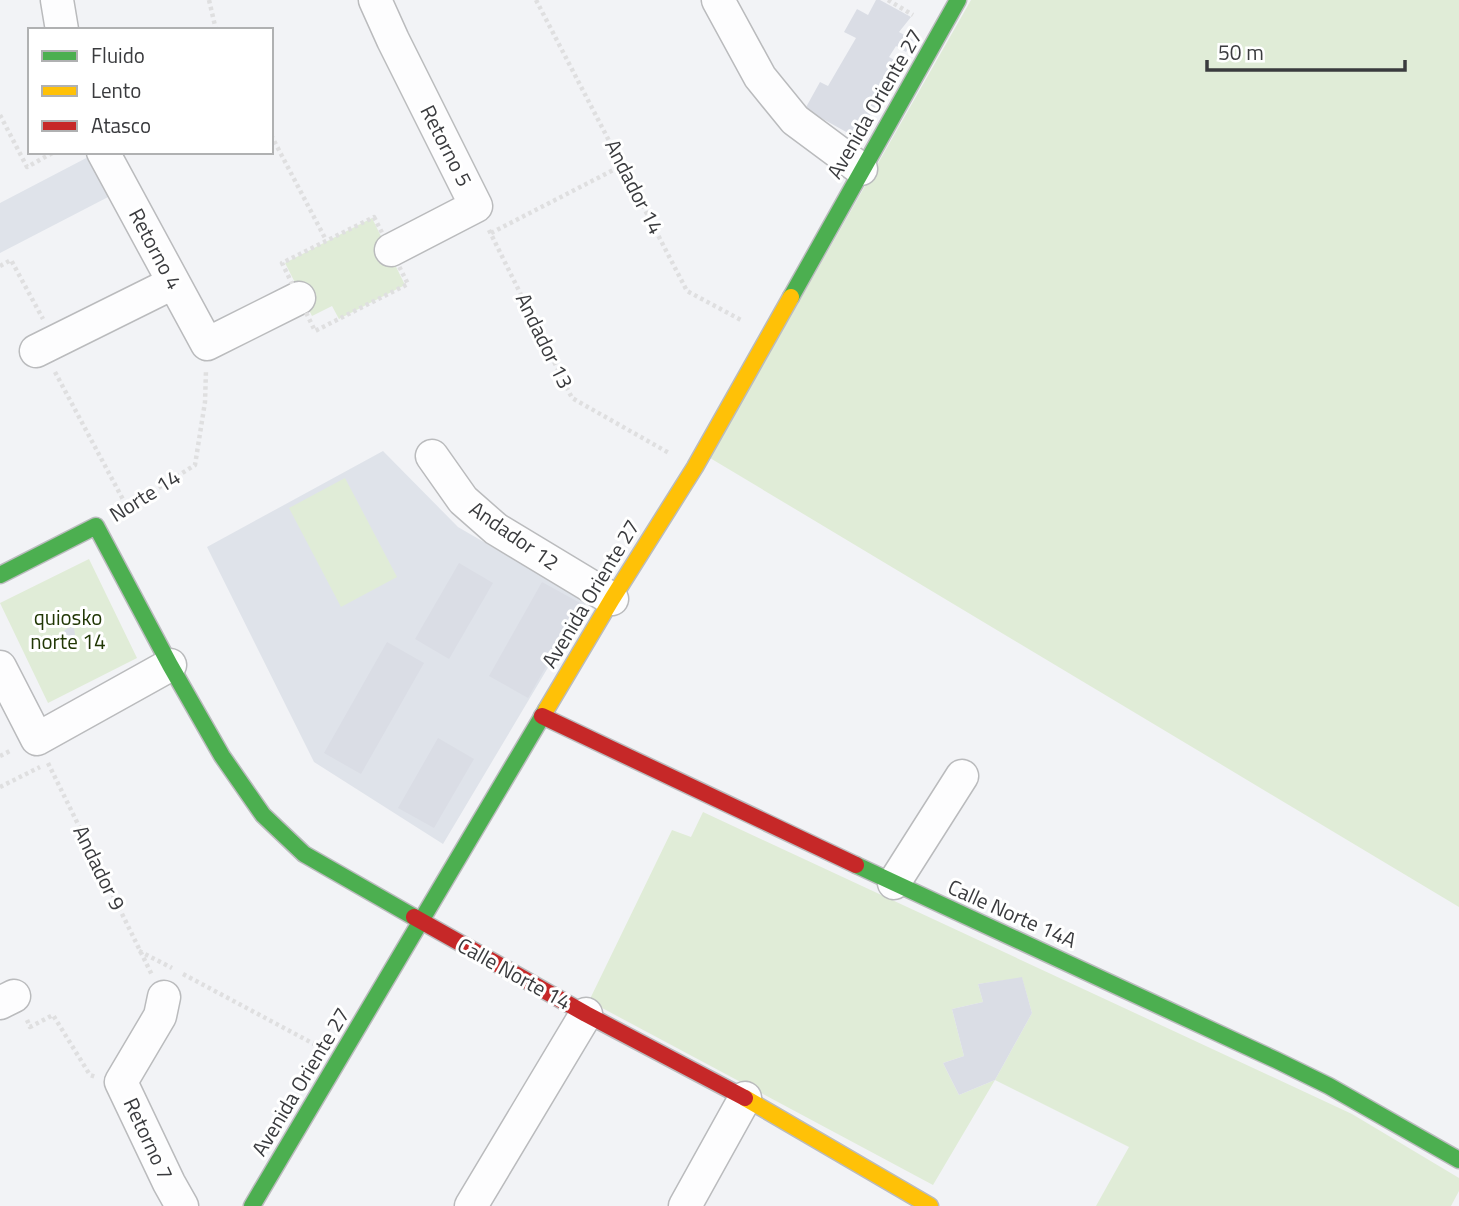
<svg xmlns="http://www.w3.org/2000/svg" width="1459" height="1206" font-family="'Titillium Web',sans-serif">
	<style>
		.built { fill: #dfe3ea }
		.green { fill: #e0ecd7; fill-rule: evenodd }
		.building { fill: #dadde5 }
		.lines { fill: none; stroke-linecap: round; stroke-linejoin: round }
		.street-casing { stroke: #babbbd; stroke-width: 35 }
		.fast-casing { stroke: #babbbd; stroke-width: 19 }
		.slow-casing { stroke: #babbbd; stroke-width: 19 }
		.jam-casing { stroke: #babbbd; stroke-width: 19 }
		.path { stroke: #dfdfe0; stroke-width: 4.5; stroke-dasharray: 3.5 3.5; stroke-linecap: butt }
		.street { stroke: #fdfdfe; stroke-width: 32 }
		.fast { stroke: #4caf50; stroke-width: 16 }
		.slow { stroke: #ffc107; stroke-width: 16 }
		.jam { stroke: #c62828; stroke-width: 16 }
		.labels { text-anchor: middle; stroke-width: 6; stroke-linejoin: round; paint-order: stroke }
		.street-label { font-size: 21px; fill: #3a3b3e; stroke: #fff }
		.park-label { font-size: 21px; fill: #213705; stroke: #fff }
	</style>
	<rect width="100%" height="100%" fill="#f2f3f6"/>
	<path class="built" d="M92 155 112 195 0 253V203Z
		M383 451 458 527 587 602 443 844 314 762 207 547Z"/>
	<path class="green" d="M971 0H1459V907L710 458Z
		M372 218 405 285 339 319 332 306 312 316 285 263Z
		M345 478 397 577 341 607 289 508Z
		M89 559 137 658 48 703 0 603Z
		M703 812 1352 1114 1459 1178V1191L1451 1206H1096L1129 1147 995 1080 933 1185 589 1001 672 830 691 837ZM1022 978 1032 1013 995 1080 959 1095 943 1063 964 1056 952 1009 983 1002 978 984Z"/>
	<path class="building" d="M876 0H880L911 17 899 32 913 40 906 52 896 46 889 57 900 63 857 138 805 109 820 82 828 86 856 38 844 32 857 9 868 15Z
		M459 563 493 583 449 659 415 639Z
		M542 582 582 604 528 698 489 676Z
		M69 627 74 628 75 635 70 639 64 637V631Z
		M387 642 424 663 361 774 324 753Z
		M438 738 474 759 434 828 398 808Z
		M1022 977 1032 1013 995 1080 959 1095 943 1063 964 1056 952 1009 983 1002 978 984Z"/>
	<g class="lines">
		<defs>
			<path id="street" d="M57 0 62 30
				M375 0 393 40 476 206 391 250
				M718 0 760 77 795 120 861 169
				M103 152 207 344 299 298
				M36 351 173 283
				M432 456 463 500 496 529 612 599
				M0 667 37 739 170 665
				M894 883 962 776
				M164 997 160 1016 121 1082 169 1183 182 1206
				M0 1003 14 996
				M471 1206 586 1014
				M685 1206 745 1098"/>
			<path id="fast" d="M791 297 958 0
				M0 575 96 526 170 665 222 756 263 815 304 854 414 917
				M856 865 1276 1060 1329 1086 1459 1160
				M252 1206 546 710"/>
			<path id="slow" d="M546 710 612 599 695 467 791 297
				M745 1098 930 1206"/>
			<path id="jam" d="M542 716 856 865
				M414 917 586 1014 745 1098"/>
		</defs>
		<use href="#street" class="street-casing"/>
		<use href="#fast" class="fast-casing"/>
		<use href="#slow" class="slow-casing"/>
		<use href="#jam" class="jam-casing"/>
		<path class="path" d="M209 0 216 30
			M536 0 687 291 741 320
			M888 0 913 15
			M0 115 27 167 54 152
			M271 135 326 240
			M374 217 408 284 315 331 282 263Z
			M489 230 572 398 669 453
			M491 233 623 165
			M0 266 11 260 43 319
			M55 372 127 507
			M123 510 195 465 205 402 206 370
			M0 756 12 750
			M48 763 152 975
			M0 787 40 767
			M139 951 172 968
			M183 974 314 1044
			M27 1020 30 1027 53 1015 90 1075 96 1077"/>
		<use href="#street" class="street"/>
		<use href="#fast" class="fast"/>
		<use href="#slow" class="slow"/>
		<use href="#jam" class="jam"/>
	</g>
	<g class="labels">
		<g class="street-label">
			<text transform="translate(875 104) rotate(-60)" y="7">Avenida Oriente 27</text>
			<text transform="translate(446 146) rotate(63)" y="7">Retorno 5</text>
			<text transform="translate(634 187) rotate(63)" y="7">Andador 14</text>
			<text transform="translate(155 249) rotate(62)" y="7">Retorno 4</text>
			<text transform="translate(544 341) rotate(64)" y="7">Andador 13</text>
			<text transform="translate(145 496) rotate(-32)" y="7">Norte 14</text>
			<text transform="translate(514 536) rotate(35)" y="7">Andador 12</text>
			<text transform="translate(591 594) rotate(-59)" y="7">Avenida Oriente 27</text>
			<text transform="translate(99 868) rotate(64)" y="7">Andador 9</text>
			<text transform="translate(1012 914) rotate(24)" y="7">Calle Norte 14A</text>
			<text transform="translate(514 974) rotate(29)" y="7">Calle Norte 14</text>
			<text transform="translate(301 1082) rotate(-59)" y="7">Avenida Oriente 27</text>
			<text transform="translate(148 1139) rotate(65)" y="7">Retorno 7</text>
		</g>
		<g class="park-label">
			<text x="68" y="625">quiosko<tspan x="68" dy="24">norte 14</tspan></text>
		</g>
	</g>
	<rect x="28" y="28" width="245" height="126" fill="#ffffff" stroke="#b0b1b2" stroke-width="2"/>
	<rect x="42" y="51" width="35" height="10" fill="#4caf50" stroke="#b0b1b2" stroke-width="2"/>
	<text x="91" y="63" font-size="21" fill="#3a3b3e">Fluido</text>
	<rect x="42" y="86" width="35" height="10" fill="#ffc107" stroke="#b0b1b2" stroke-width="2"/>
	<text x="91" y="98" font-size="21" fill="#3a3b3e">Lento</text>
	<rect x="42" y="121" width="35" height="10" fill="#c62828" stroke="#b0b1b2" stroke-width="2"/>
	<text x="91" y="133" font-size="21" fill="#3a3b3e">Atasco</text>
	<path d="M1207 60v10h198v-10" fill="none" stroke="#3a3b3e" stroke-width="3.5"/>
	<text x="1218" y="60" font-size="21" fill="#3a3b3e" stroke="#ffffff" stroke-width="5" paint-order="stroke">50 m</text>
</svg>
